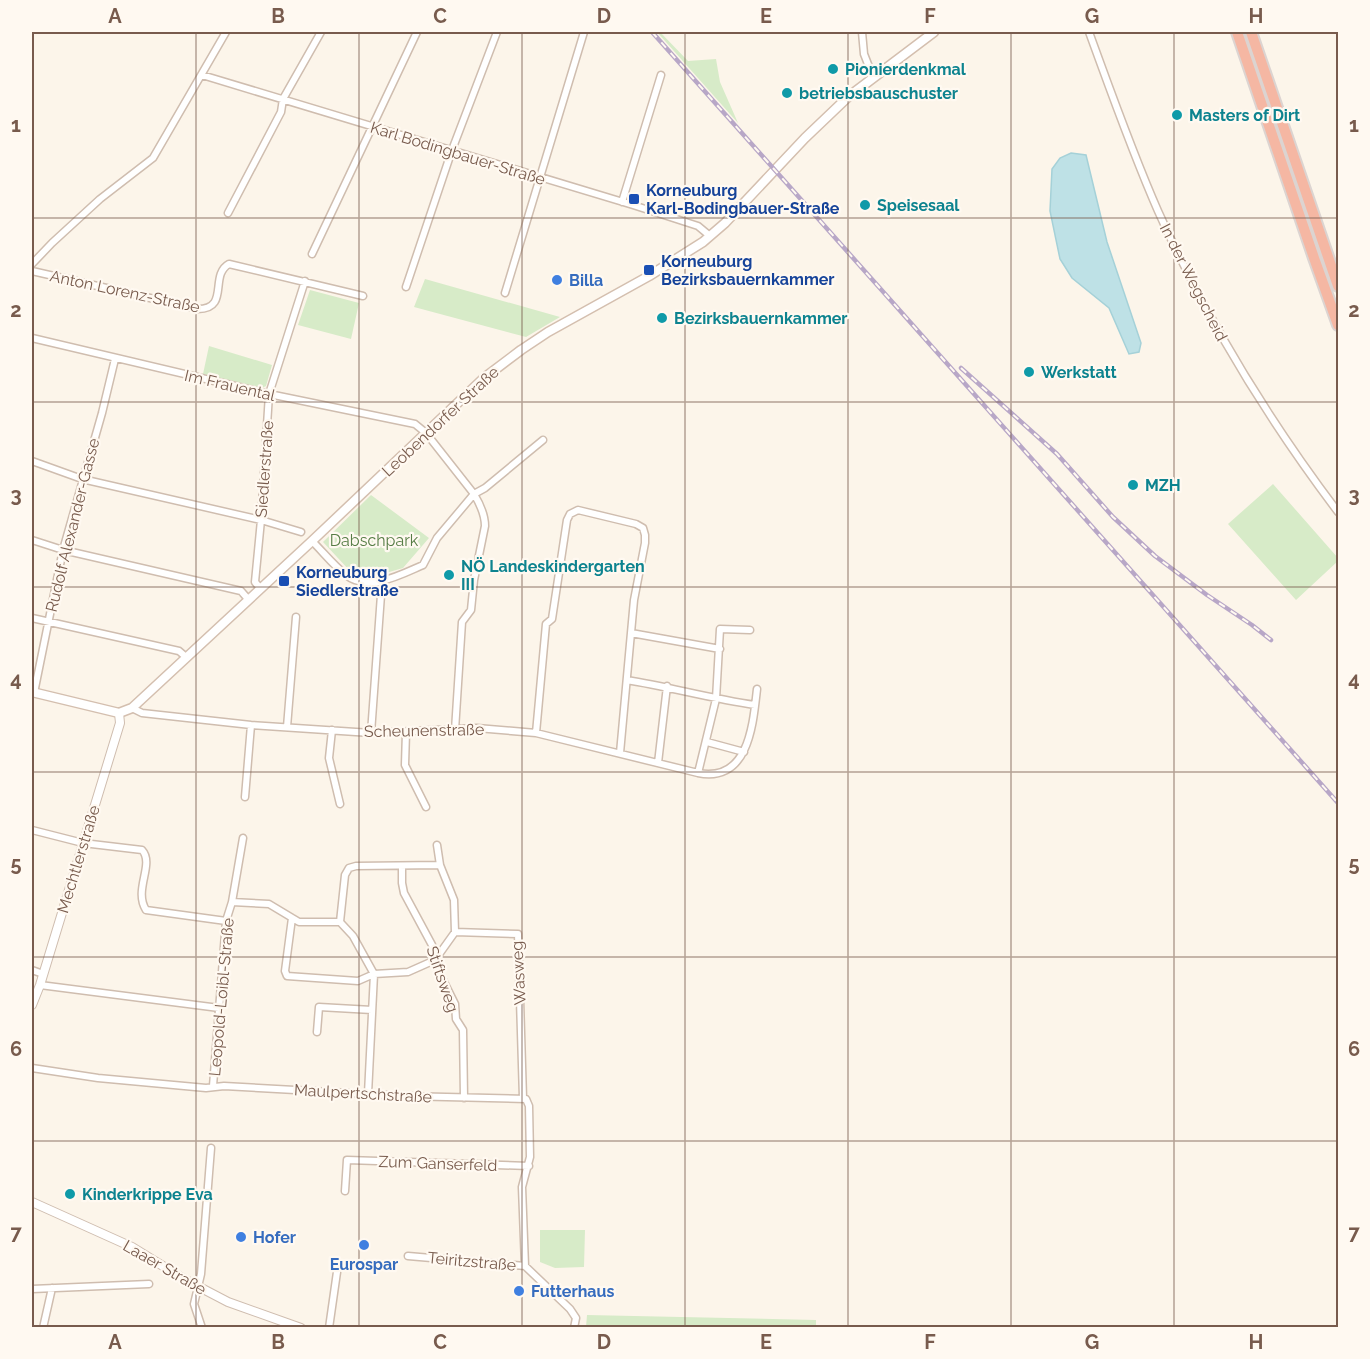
<svg xmlns="http://www.w3.org/2000/svg" width="1370" height="1359" font-family="Raleway,sans-serif">
	<style>
		.green { fill: #d7ebc8 }
		.water { fill: #bee1e6; stroke: #a5d1d8; stroke-width: 1.5 }
		.lines { fill: none; stroke-linecap: round; stroke-linejoin: round }
		.minor-casing { stroke: #cfbdaf; stroke-width: 9 }
		.tertiary-casing { stroke: #cfbdaf; stroke-width: 10 }
		.secondary-casing { stroke: #d4bfaf; stroke-width: 11 }
		.motorway-casing { stroke: #dcd4d1; stroke-width: 14 }
		.minor { stroke: #fff; stroke-width: 6 }
		.tertiary { stroke: #fff; stroke-width: 8 }
		.secondary { stroke: #fff; stroke-width: 8 }
		.motorway { stroke: #f5b7a3; stroke-width: 10 }
		.rail-casing { stroke: #b8a7c7; stroke-width: 4.5 }
		.rail { stroke: #fff9f1; stroke-width: 2; stroke-dasharray: 7; stroke-linecap: butt }
		.grid { fill: none; stroke: #785b4d; stroke-width: 1.5; stroke-opacity: 0.55 }
		.culture-dot { fill: #0f9aa8; stroke: #fff9f1; stroke-width: 2 }
		.transit-dot { fill: #1a4fb4; stroke: #fff9f1; stroke-width: 2 }
		.shop-dot { fill: #3f7fe0; stroke: #fff9f1; stroke-width: 2 }
		.labels { text-anchor: middle; stroke-width: 4.5; stroke-linejoin: round; paint-order: stroke }
		.culture-label { font-size: 16px; font-weight: bold; fill: #0d838f; stroke: #fff9f1; text-anchor: start }
		.street-label { font-size: 16px; fill: #785b4d; stroke: #fff9f1 }
		.transit-label { font-size: 16px; font-weight: bold; fill: #164399; stroke: #fff9f1; text-anchor: start }
		.shop-label { font-size: 16px; font-weight: bold; fill: #366cbe; stroke: #fff9f1; text-anchor: start }
		.park-label { font-size: 16px; fill: #567d45; stroke: #fff9f1 }
		.neatline { fill: none; stroke: #785b4d; stroke-width: 2 }
		.grid-label { font-size: 20px; text-anchor: middle; font-weight: bold; fill: #785b4d }
	</style>
	<rect width="100%" height="100%" fill="#fcf5ea"/>
	<path class="green" d="M657 32H660L688 61 716 59 720 82 738 123Z
		M425 279 560 317 526 337 414 307Z
		M310 290 359 303 351 339 298 325Z
		M209 346 272 365 266 386 262 388 203 374Z
		M1273 484 1338 558V561L1296 600 1228 524Z
		M371 495 429 538 403 568 372 577 350 571 323 542Z
		M540 1230H585L584 1267 555 1268 540 1262Z
		M587 1315 816 1320V1327H586Z"/>
	<path class="water" d="M1071 153 1086 155 1107 242 1141 343 1139 352 1129 354 1109 308 1072 278 1060 259 1050 211 1052 169 1060 158Z"/>
	<g class="lines">
		<defs>
			<path id="minor" d="M862 32 864 54 873 77
				M1089 32C1111 92 1132 152 1158 211 1206 318 1267 418 1338 512
				M202 75 633 205 698 226 710 236
				M622 202 661 75
				M228 213 281 112 283 99 321 32
				M312 254 417 32
				M32 264 52 243 100 199 153 158 226 32
				M32 271 198 309C230 309 209 275 229 264L363 296
				M406 287 452 150 497 32
				M505 293 584 32
				M32 338 269 394 415 424 426 433 474 494C480 504 485 514 485 526L474 580 471 610 462 622 455 730
				M32 461 82 479 261 520 301 532
				M32 540 63 550 241 591 248 599
				M312 541C324 553 334 566 346 575 368 593 402 574 423 565L437 538 474 494 485 488 543 440
				M260 588 255 582 261 520 269 394 305 281
				M32 618 179 651 186 657
				M631 633 720 649
				M627 680C670 687 712 699 755 705
				M34 693 63 550 102 413 115 359
				M132 708 142 713 251 725 371 733 477 728 536 733 698 773C749 783 753 724 757 689
				M287 727 296 617
				M332 730 329 758 340 804
				M406 732 405 765 426 807
				M371 733 382 581
				M536 733 546 624 552 619 567 520 570 514 578 510 636 524 643 528 645 535V543L634 600 620 753
				M707 742 744 752
				M658 763 667 686
				M698 773 716 699 720 629 750 630
				M245 797 251 725
				M32 830 83 843 142 850C155 864 133 890 146 910L226 921
				M437 845 440 865 454 900 455 932
				M402 866V883L404 893 432 945 438 970 455 1004 456 1019 463 1030 464 1098
				M232 902 269 904 299 922H340
				M292 918 285 971 287 976 358 981 374 974 408 972 435 960 455 932 518 934 523 1098
				M340 922 353 936 374 974 368 1094
				M340 922 345 875 349 868 356 866 440 865
				M32 970 43 974
				M40 985 219 1008
				M317 1032 319 1007 372 1010
				M32 1068 98 1078 206 1088 224 1086 404 1096 526 1099 529 1106 530 1157 522 1187 525 1266
				M213 1086 226 921 232 902 243 838
				M345 1191 347 1160 529 1166
				M408 1256 525 1266 570 1309 576 1318 574 1328
				M32 1289 149 1284
				M43 1328 52 1288
				M202 1328 194 1304 201 1274 211 1148
				M329 1328 337 1272"/>
			<path id="tertiary" d="M32 1005 40 985 120 723 119 713
				M32 1202 132 1247 184 1279 228 1302 301 1328"/>
			<path id="secondary" d="M32 692 119 713 132 708 312 541 484 378 521 350 548 332 649 276 703 242 725 223 805 138 848 97 934 32"/>
			<path id="motorway" d="M1237 32 1314 258 1338 325
				M1251 32 1338 286"/>
		</defs>
		<use href="#minor" class="minor-casing"/>
		<use href="#tertiary" class="tertiary-casing"/>
		<use href="#secondary" class="secondary-casing"/>
		<use href="#motorway" class="motorway-casing"/>
		<use href="#minor" class="minor"/>
		<use href="#tertiary" class="tertiary"/>
		<use href="#secondary" class="secondary"/>
		<use href="#motorway" class="motorway"/>
		<defs>
			<path id="rail" d="M652 32 1338 803
				M961 368 1057 454 1113 517 1155 556 1207 595 1252 625 1271 640"/>
		</defs>
		<use href="#rail" class="rail-casing"/>
		<use href="#rail" class="rail"/>
	</g>
	<path class="grid" d="M196 32V1328M359 32V1328M522 32V1328M685 32V1328M848 32V1328M1011 32V1328M1174 32V1328M32 218H1338M32 402H1338M32 587H1338M32 772H1338M32 957H1338M32 1141H1338"/>
	<g class="culture-dot">
		<circle cx="833" cy="69" r="6"/>
		<circle cx="787" cy="93" r="6"/>
		<circle cx="1177" cy="115" r="6"/>
		<circle cx="865" cy="205" r="6"/>
		<circle cx="662" cy="318" r="6"/>
		<circle cx="1029" cy="372" r="6"/>
		<circle cx="1133" cy="485" r="6"/>
		<circle cx="449" cy="575" r="6"/>
		<circle cx="70" cy="1194" r="6"/>
	</g>
	<g class="transit-dot">
		<rect x="628" y="193" width="12" height="12" rx="3"/>
		<rect x="643" y="264" width="12" height="12" rx="3"/>
		<rect x="278" y="575" width="12" height="12" rx="3"/>
	</g>
	<g class="shop-dot">
		<circle cx="557" cy="280" r="6"/>
		<circle cx="241" cy="1237" r="6"/>
		<circle cx="364" cy="1245" r="6"/>
		<circle cx="519" cy="1291" r="6"/>
	</g>
	<g class="labels">
		<g class="culture-label">
			<text x="845" y="75">Pionierdenkmal</text>
			<text x="799" y="99">betriebsbauschuster</text>
			<text x="1189" y="121">Masters of Dirt</text>
			<text x="877" y="211">Speisesaal</text>
			<text x="674" y="324">Bezirksbauernkammer</text>
			<text x="1041" y="378">Werkstatt</text>
			<text x="1145" y="491">MZH</text>
			<text x="461" y="572">NÖ Landeskindergarten<tspan x="461" dy="18">III</tspan></text>
			<text x="82" y="1200">Kinderkrippe Eva</text>
		</g>
		<g class="street-label">
			<text transform="translate(458 153) rotate(17)" y="6">Karl Bodingbauer-Straße</text>
			<text transform="translate(1194 282) rotate(63)" y="6">In der Wegscheid</text>
			<text transform="translate(125 291) rotate(12)" y="6">Anton Lorenz-Straße</text>
			<text transform="translate(230 385) rotate(13)" y="6">Im Frauental</text>
			<text transform="translate(440 421) rotate(-43)" y="6">Leobendorfer Straße</text>
			<text transform="translate(264 469) rotate(-86)" y="6">Siedlerstraße</text>
			<text transform="translate(72 525) rotate(-76)" y="6">Rudolf Alexander-Gasse</text>
			<text transform="translate(424 730) rotate(-1)" y="6">Scheunenstraße</text>
			<text transform="translate(78 859) rotate(-73)" y="6">Mechtlerstraße</text>
			<text transform="translate(518 973) rotate(-93)" y="6">Wasweg</text>
			<text transform="translate(443 979) rotate(71)" y="6">Stiftsweg</text>
			<text transform="translate(221 997) rotate(-85)" y="6">Leopold-Loibl-Straße</text>
			<text transform="translate(363 1093) rotate(3)" y="6">Maulpertschstraße</text>
			<text transform="translate(438 1163) rotate(2)" y="6">Zum Ganserfeld</text>
			<text transform="translate(472 1261) rotate(5)" y="6">Teiritzstraße</text>
			<text transform="translate(165 1267) rotate(30)" y="6">Laaer Straße</text>
		</g>
		<g class="transit-label">
			<text x="646" y="196">Korneuburg<tspan x="646" dy="18">Karl-Bodingbauer-Straße</tspan></text>
			<text x="661" y="267">Korneuburg<tspan x="661" dy="18">Bezirksbauernkammer</tspan></text>
			<text x="296" y="578">Korneuburg<tspan x="296" dy="18">Siedlerstraße</tspan></text>
		</g>
		<g class="shop-label">
			<text x="569" y="286">Billa</text>
			<text x="253" y="1243">Hofer</text>
			<text x="364" y="1270" text-anchor="middle">Eurospar</text>
			<text x="531" y="1297">Futterhaus</text>
		</g>
		<g class="park-label">
			<text x="374" y="546">Dabschpark</text>
		</g>
	</g>
	<rect width="1370" height="1359" fill="none" stroke="#fff9f1" stroke-width="66"/>
	<rect x="33" y="33" width="1304" height="1293" class="neatline"/>
	<g class="grid-label">
		<text x="115" y="23">A</text>
		<text x="278" y="23">B</text>
		<text x="440" y="23">C</text>
		<text x="604" y="23">D</text>
		<text x="766" y="23">E</text>
		<text x="930" y="23">F</text>
		<text x="1092" y="23">G</text>
		<text x="1256" y="23">H</text>
		<text x="16" y="132">1</text>
		<text x="1354" y="132">1</text>
		<text x="16" y="317">2</text>
		<text x="1354" y="317">2</text>
		<text x="16" y="502">3</text>
		<text x="1354" y="502">3</text>
		<text x="16" y="686">4</text>
		<text x="1354" y="686">4</text>
		<text x="16" y="871">5</text>
		<text x="1354" y="871">5</text>
		<text x="16" y="1056">6</text>
		<text x="1354" y="1056">6</text>
		<text x="16" y="1240">7</text>
		<text x="1354" y="1240">7</text>
		<text x="115" y="1349">A</text>
		<text x="278" y="1349">B</text>
		<text x="440" y="1349">C</text>
		<text x="604" y="1349">D</text>
		<text x="766" y="1349">E</text>
		<text x="930" y="1349">F</text>
		<text x="1092" y="1349">G</text>
		<text x="1256" y="1349">H</text>
	</g>
</svg>
